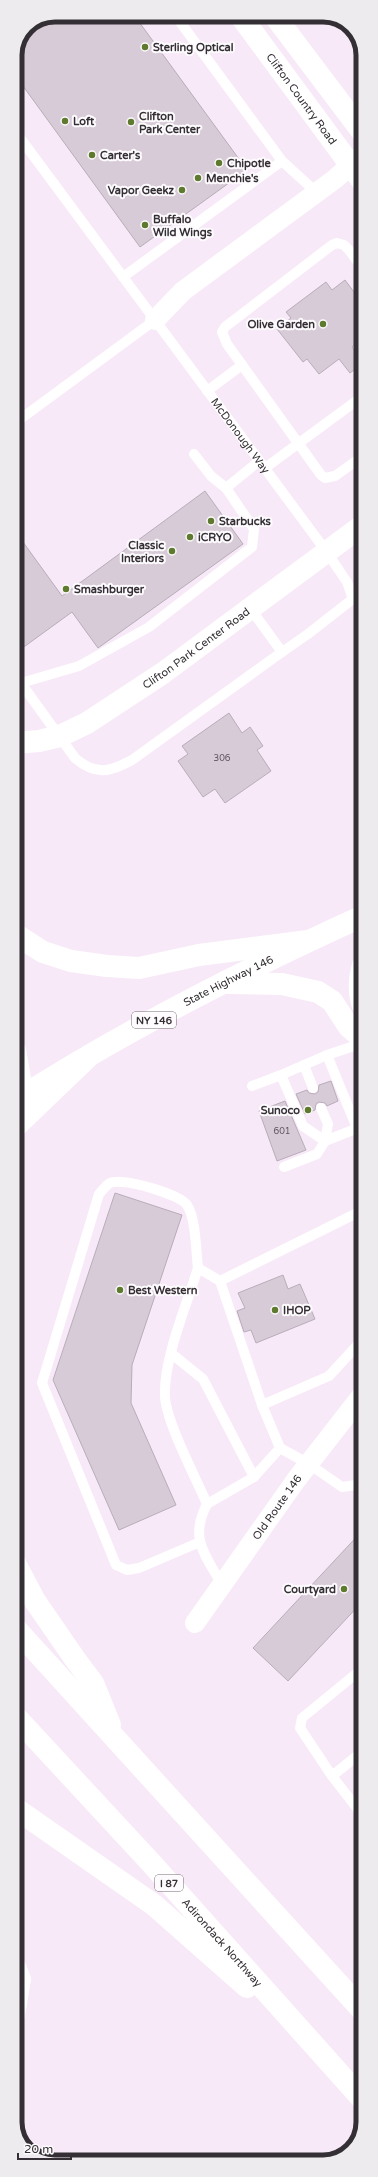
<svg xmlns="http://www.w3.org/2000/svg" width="378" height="2177" font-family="'Varela Round',sans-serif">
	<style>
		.building { fill: #d8cbd8; stroke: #b9adba }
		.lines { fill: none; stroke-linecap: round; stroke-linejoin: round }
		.service { stroke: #fff; stroke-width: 10 }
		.minor { stroke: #fff; stroke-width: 20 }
		.tertiary { stroke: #fff; stroke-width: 22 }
		.primary { stroke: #fff; stroke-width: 22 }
		.motorway { stroke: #fff; stroke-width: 22 }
		.poi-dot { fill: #5e7a2e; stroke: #fdfbfd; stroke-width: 1.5 }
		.labels { text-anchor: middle; stroke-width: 4; stroke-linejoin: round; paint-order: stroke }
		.number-label { font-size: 9px; fill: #5d565d }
		.shield { fill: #fdfbfd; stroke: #706c70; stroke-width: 1 }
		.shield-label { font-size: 10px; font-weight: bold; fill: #342f34 }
		.poi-label { font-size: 11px; font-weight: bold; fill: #342f34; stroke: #fdfbfd; text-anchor: start }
		.street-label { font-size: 11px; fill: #342f34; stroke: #fdfbfd }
		.rim { fill: none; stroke: #342f34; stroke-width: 5 }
	</style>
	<rect width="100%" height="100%" fill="#f7e9f7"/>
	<path class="building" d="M55 15H117L122 22 134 15 247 170 140 247 15 75V55L27 27Z
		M345 280 363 304V338L352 347 363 363 350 373 339 359 319 374 307 359 303 362 277 329 291 318 286 312 326 282 332 290Z
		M205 491 243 544 98 648 72 612 21 649 15 641V531L62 596Z
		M229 713 242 733 250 727 263 746 257 750 271 771 225 803 215 789 203 797 178 761 188 754 182 746Z
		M331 1081 338 1101 327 1106 325 1103 319 1102 316 1104 315 1110 305 1114 296 1094 307 1090 309 1093 315 1094 318 1092 319 1085Z
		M285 1101 306 1150 277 1161 259 1111Z
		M115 1193 182 1215 132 1365 131 1403 176 1505 119 1530 53 1380Z
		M283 1275 288 1289 300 1284 315 1319 256 1343 251 1330 244 1332 237 1311 245 1308 238 1293Z
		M363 1530V1601L288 1681 253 1648Z"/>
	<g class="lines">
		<g class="service">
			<path d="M175 15 282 161 316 192"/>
			<path id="s1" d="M15 131 326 551 347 582 353 599"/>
			<path d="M363 269 349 250 344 245 337 243 332 245 225 327 222 332 227 344 321 475 325 478 335 476 363 456"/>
			<path d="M123 277 282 161"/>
			<path d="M207 391 242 365"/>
			<path d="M15 423 155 320"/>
			<path d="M265 468 363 396"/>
			<path d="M226 488 259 461"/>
			<path d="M282 652 308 634 363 591"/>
			<path d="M15 675 75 758C96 776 110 772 132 760L282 652 250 608"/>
			<path d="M21 683 79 666 149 627 252 547 254 529 226 488 211 476 194 454"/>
			<path d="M304 1065 313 1088"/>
			<path d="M252 1086 281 1075"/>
			<path d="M321 1108 328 1124 325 1141 303 1126 281 1075 327 1055"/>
			<path d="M357 1128 327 1055 363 1043"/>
			<path d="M284 1167 317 1154 325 1141 363 1126"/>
			<path d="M363 1210 220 1281 262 1405 280 1448 309 1464 342 1487 363 1484"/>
			<path d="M198 1268C196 1252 196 1218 187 1205 179 1194 122 1177 110 1183 106 1185 102 1191 99 1194L42 1383 116 1565 127 1570 139 1568 200 1542"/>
			<path d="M220 1281 198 1268C187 1304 163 1360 165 1397 167 1424 196 1478 207 1504L254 1477 280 1448"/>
			<path d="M172 1354 203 1379 254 1477"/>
			<path d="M262 1405 329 1376 363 1339"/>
			<path d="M207 1504C189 1539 205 1554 222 1585"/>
			<path d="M363 1668 302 1718 300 1728 332 1776 363 1751"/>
			<path d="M332 1776 363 1816"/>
		</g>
		<g class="minor">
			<path d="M155 320 183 291 335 179 363 154"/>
			<path id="s2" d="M195 1623 296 1480 363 1394"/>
			<path d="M15 1964 21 1979 15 2015"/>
		</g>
		<g class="tertiary">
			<path id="s3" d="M240 15 363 182"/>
			<path d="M274 15 363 133"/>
			<path id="s4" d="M15 743 39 741 60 736 87 723 163 673 363 525"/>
		</g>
		<g class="primary">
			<path d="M363 965C359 979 358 992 363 1006"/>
			<path d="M228 983 282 984 318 992 332 1001 349 1027 363 1039"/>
			<path id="s5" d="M15 1101C125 1030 244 970 363 916"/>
		</g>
		<g class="motorway">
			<path d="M15 934 43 952 71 961 107 966 139 968 199 955 308 941"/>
			<path d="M15 1050 23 1096"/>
			<path d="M15 1127 87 1058"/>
			<path d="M15 1563 35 1601 75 1659 93 1683 110 1725"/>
			<path d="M15 1628 363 2011"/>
			<path id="s6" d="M15 1716 153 1865 363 2100"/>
			<path d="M15 1808 154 1905 247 1987"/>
		</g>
	</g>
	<g class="poi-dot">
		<circle cx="145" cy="47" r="4"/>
		<circle cx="65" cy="121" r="4"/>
		<circle cx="131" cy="122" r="4"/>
		<circle cx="92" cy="155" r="4"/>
		<circle cx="219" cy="163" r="4"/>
		<circle cx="198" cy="178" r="4"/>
		<circle cx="182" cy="190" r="4"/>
		<circle cx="145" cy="225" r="4"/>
		<circle cx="323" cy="324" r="4"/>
		<circle cx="211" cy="521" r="4"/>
		<circle cx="190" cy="537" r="4"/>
		<circle cx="172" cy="551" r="4"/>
		<circle cx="66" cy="589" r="4"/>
		<circle cx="308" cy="1110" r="4"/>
		<circle cx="120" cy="1290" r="4"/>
		<circle cx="275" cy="1310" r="4"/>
		<circle cx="344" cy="1589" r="4"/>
	</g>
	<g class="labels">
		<g class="number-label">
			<text x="222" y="761">306</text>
			<text x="282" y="1134">601</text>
		</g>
		<g class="shield">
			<rect x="132" y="1012" width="44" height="16" rx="3"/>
			<rect x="155" y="1875" width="28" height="16" rx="3"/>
		</g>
		<g class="shield-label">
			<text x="154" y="1024">NY 146</text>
			<text x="169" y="1887">I 87</text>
		</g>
		<g class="poi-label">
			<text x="153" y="51">Sterling Optical</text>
			<text x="139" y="120">Clifton<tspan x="139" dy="13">Park Center</tspan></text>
			<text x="73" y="125">Loft</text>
			<text x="100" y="159">Carter's</text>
			<text x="227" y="167">Chipotle</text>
			<text x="206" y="182">Menchie's</text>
			<text x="174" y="194" text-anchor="end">Vapor Geekz</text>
			<text x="153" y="223">Buffalo<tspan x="153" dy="13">Wild Wings</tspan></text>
			<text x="315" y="328" text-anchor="end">Olive Garden</text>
			<text x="219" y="525">Starbucks</text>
			<text x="198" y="541">iCRYO</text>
			<text x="164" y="549" text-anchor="end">Classic<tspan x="164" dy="13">Interiors</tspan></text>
			<text x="74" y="593">Smashburger</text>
			<text x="300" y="1114" text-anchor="end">Sunoco</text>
			<text x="128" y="1294">Best Western</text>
			<text x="283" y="1314">IHOP</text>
			<text x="336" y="1593" text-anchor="end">Courtyard</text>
		</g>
		<g class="street-label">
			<text dy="4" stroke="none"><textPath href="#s3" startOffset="104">Clifton Country Road</textPath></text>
			<text dy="4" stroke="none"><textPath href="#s1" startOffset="379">McDonough Way</textPath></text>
			<text dy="4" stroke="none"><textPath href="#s4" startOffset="208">Clifton Park Center Road</textPath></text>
			<text dy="4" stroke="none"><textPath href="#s5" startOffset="245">State Highway 146</textPath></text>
			<text dy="4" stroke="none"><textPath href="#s2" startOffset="142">Old Route 146</textPath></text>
			<text dy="4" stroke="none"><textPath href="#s6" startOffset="307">Adirondack Northway</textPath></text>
		</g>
	</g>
	<path d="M0 0H378V2177H0ZM55 22H323A33 33 0 0 1 356 55V2122A33 33 0 0 1 323 2155H55A33 33 0 0 1 22 2122V55A33 33 0 0 1 55 22Z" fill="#edebed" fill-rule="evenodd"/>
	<path class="rim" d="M55 22H323A33 33 0 0 1 356 55V2122A33 33 0 0 1 323 2155H55A33 33 0 0 1 22 2122V55A33 33 0 0 1 55 22Z"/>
	<path d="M18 2153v6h53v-6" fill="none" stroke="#342f34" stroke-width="2"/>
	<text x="24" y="2153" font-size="12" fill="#342f34" stroke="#fdfbfd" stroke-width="3" paint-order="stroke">20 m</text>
</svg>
